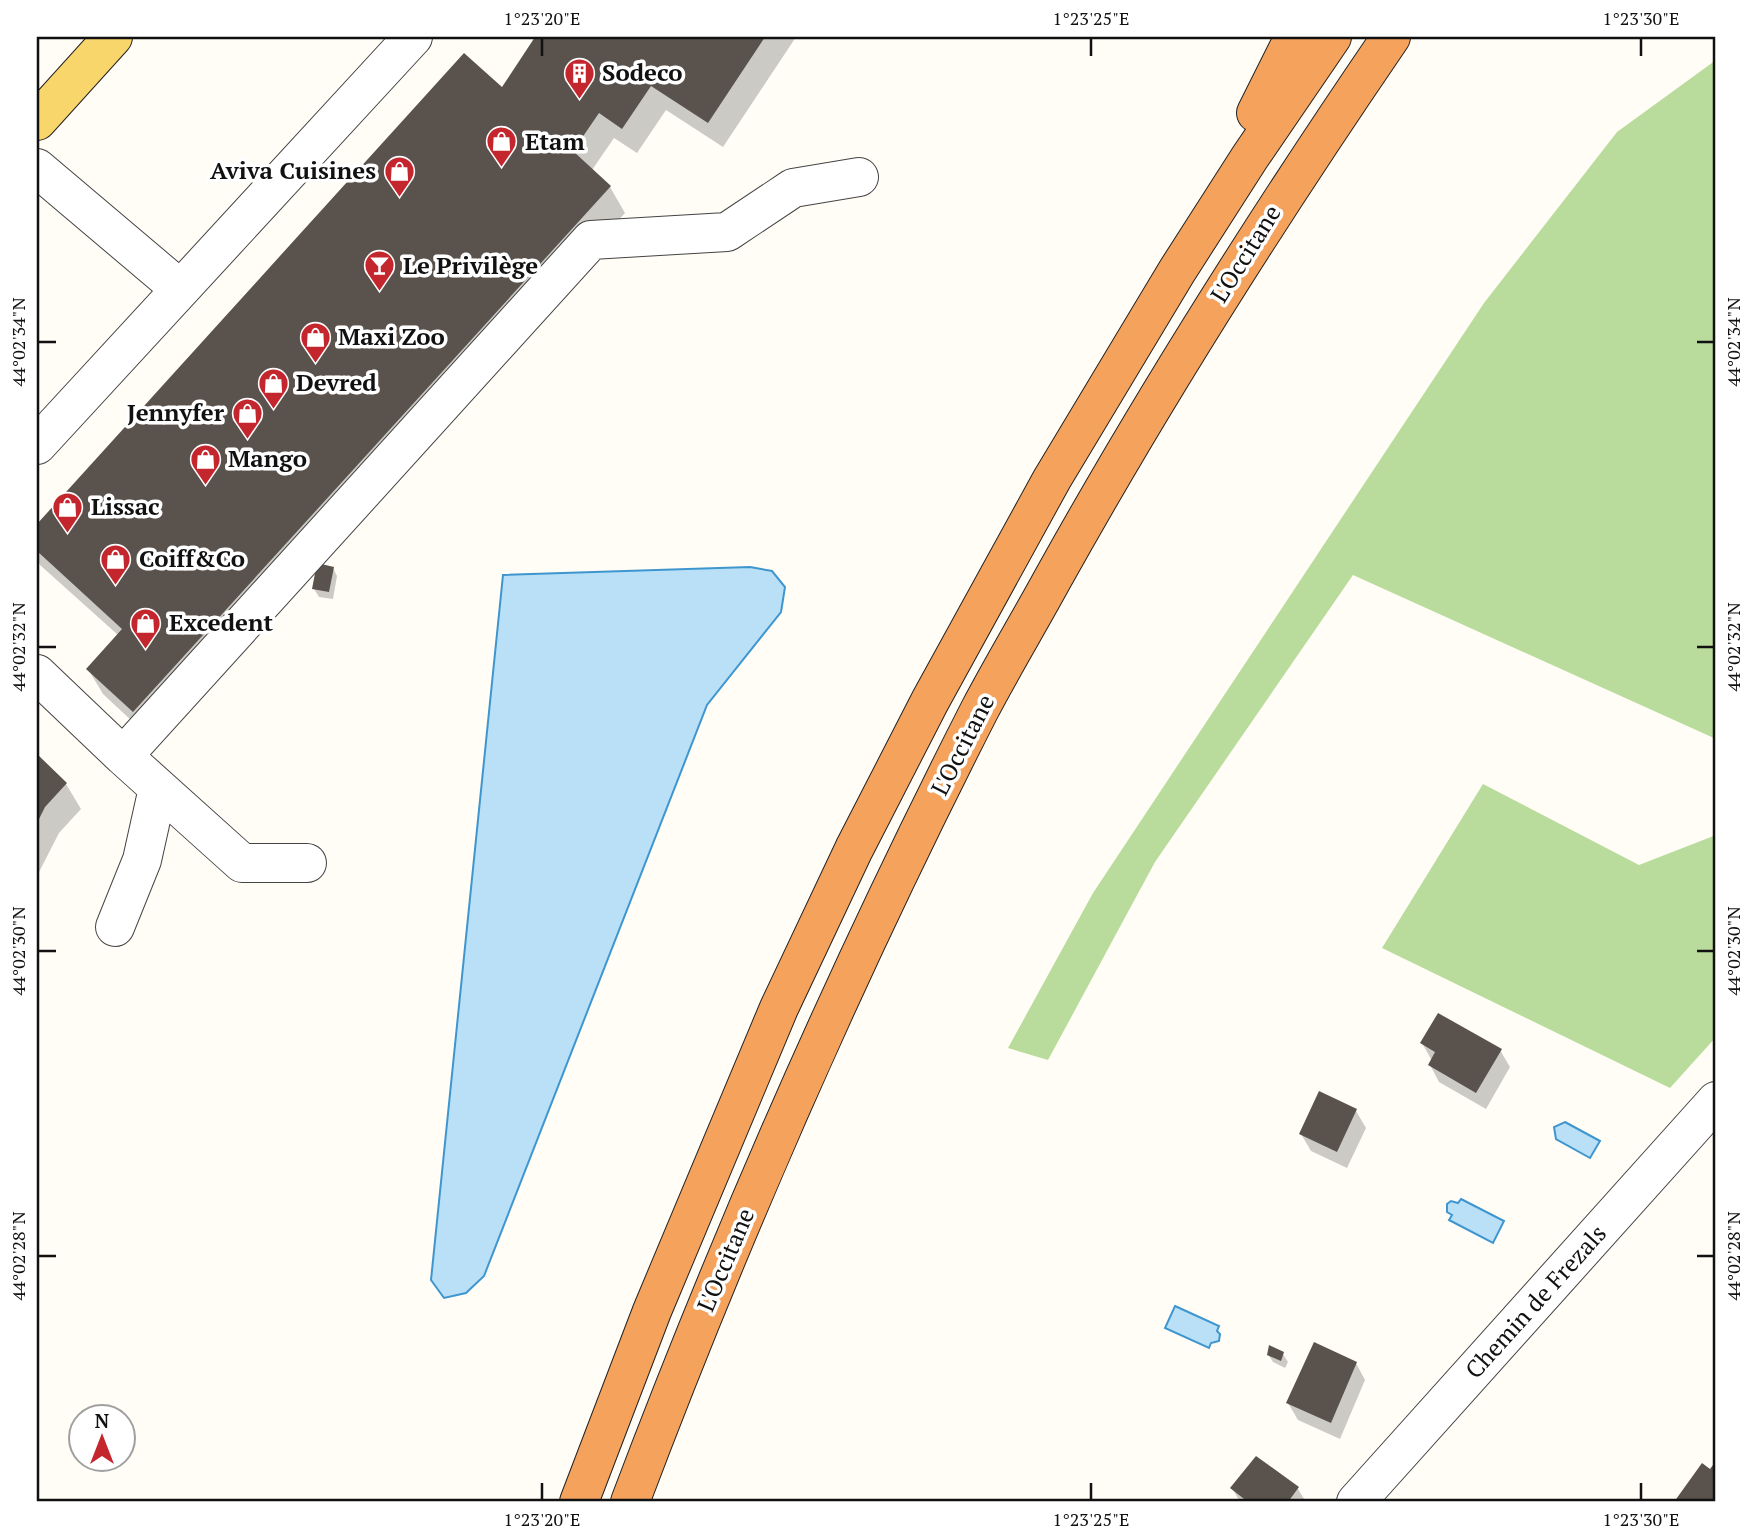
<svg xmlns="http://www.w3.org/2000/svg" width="1753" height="1539" font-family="'PT Serif',serif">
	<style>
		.forest { fill: #b9dc9c }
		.water { fill: #b9e0f7; stroke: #3f96cf; stroke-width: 2 }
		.shadow { fill: #0003 }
		.building { fill: #5a524d }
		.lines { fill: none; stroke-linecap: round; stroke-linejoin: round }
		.minor-casing { stroke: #444; stroke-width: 40 }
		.major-casing { stroke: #222; stroke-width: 40 }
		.highway-casing { stroke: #222; stroke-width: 40 }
		.minor { stroke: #fff; stroke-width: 38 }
		.major { stroke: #f9d66b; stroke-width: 38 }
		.highway { stroke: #f5a25d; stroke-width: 38 }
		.ticks { fill: none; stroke: #111; stroke-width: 2.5 }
		.labels { text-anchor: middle; stroke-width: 7; stroke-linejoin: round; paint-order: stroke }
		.poi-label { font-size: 24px; font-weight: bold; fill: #111; stroke: #fff; text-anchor: start }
		.street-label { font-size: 24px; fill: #111; stroke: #fff }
		.neatline { fill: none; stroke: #111; stroke-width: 2.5 }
		.ticks-label { font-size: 18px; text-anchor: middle; fill: #111 }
	</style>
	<rect width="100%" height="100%" fill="#fffdf5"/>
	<path class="forest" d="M1716 60V739L1353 575 1155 862 1048 1060 1008 1048 1093 893 1484 303 1617 132Z
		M1483 784 1639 865 1716 835V1037L1670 1088 1382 948Z"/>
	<path class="water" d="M750 567 772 571 785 587 781 612 707 705 484 1276 466 1293 444 1298 431 1280 503 575Z
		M1565 1122 1600 1141 1590 1158 1556 1139 1554 1127Z
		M1461 1199 1504 1221 1493 1243 1449 1220 1452 1215 1447 1212V1204L1451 1201 1458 1203Z
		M1175 1306 1219 1326 1217 1331 1220 1334 1219 1341 1211 1343 1209 1348 1165 1328Z"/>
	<path class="shadow" d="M537 37H796L723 147 666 110 637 153 614 138 592 170 610 187 625 213 148 736 103 694 88 669 118 635 40 565 37 559V527L464 55 502 90Z
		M333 568 337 576 333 599 319 597 314 589Z
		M37 756 66 784 81 809 59 833 37 876Z
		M1422 1043 1500 1050 1510 1067 1486 1109 1439 1082 1430 1065 1432 1061Z
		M1356 1111 1366 1128 1347 1168 1311 1151 1301 1134Z
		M1268 1354H1283L1288 1362 1285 1368 1273 1362Z
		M1356 1363 1365 1380 1340 1439 1298 1420 1288 1403Z
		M1257 1458 1298 1489 1306 1502H1240L1232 1488Z"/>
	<path class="building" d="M535 37H765L708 123 651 86 622 129 599 113 573 151 611 186 133 712 86 669 122 629 37 551V524L464 53 502 87Z
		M317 563 334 567 329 592 312 589Z
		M37 754 67 783 45 807 37 823Z
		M1438 1013 1502 1049 1476 1093 1428 1065 1435 1052 1420 1043Z
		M1319 1091 1357 1109 1337 1152 1299 1134Z
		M1314 1342 1357 1362 1331 1423 1286 1403Z
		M1269 1345 1284 1352 1281 1361 1267 1355Z
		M1256 1456 1299 1487 1288 1502H1248L1230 1488Z
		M1716 1461V1502H1674L1702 1463 1710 1469Z"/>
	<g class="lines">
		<defs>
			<path id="minor" d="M37 168 180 289
				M37 445 413 37
				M37 674 123 756 242 863H307
				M123 756 591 240 727 232 793 188 859 177
				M115 927 142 860 158 788
				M1356 1502 1716 1101"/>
			<path id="major" d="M37 121 113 37"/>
			<path id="highway" d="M1256 113 1294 37
				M579 1502 652 1311 779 1008 854 849 930 701 1052 479 1177 271 1250 157 1332 37
				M630 1502C732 1232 848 968 979 711 1002 667 1028 624 1052 580 1156 393 1270 214 1391 37"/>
		</defs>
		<use href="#minor" class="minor-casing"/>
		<use href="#major" class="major-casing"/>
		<use href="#highway" class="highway-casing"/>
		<use href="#minor" class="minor"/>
		<use href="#major" class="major"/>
		<use href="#highway" class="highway"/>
	</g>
	<path class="ticks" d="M542 38V56M1091 38V56M1641 38V56M38 342H56M1697 342H1714M38 647H56M1697 647H1714M38 951H56M1697 951H1714M38 1256H56M1697 1256H1714M542 1483V1500M1091 1483V1500M1641 1483V1500"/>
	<defs>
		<symbol id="building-pin" viewBox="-11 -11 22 30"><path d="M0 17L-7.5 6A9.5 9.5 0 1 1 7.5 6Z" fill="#c4262e" stroke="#fff"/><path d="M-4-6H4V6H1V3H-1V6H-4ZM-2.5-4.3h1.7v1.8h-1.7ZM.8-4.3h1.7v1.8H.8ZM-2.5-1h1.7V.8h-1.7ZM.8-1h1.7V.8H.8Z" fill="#fff"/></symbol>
		<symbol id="shop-pin" viewBox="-11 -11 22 30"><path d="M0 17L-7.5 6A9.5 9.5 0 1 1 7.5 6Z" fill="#c4262e" stroke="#fff"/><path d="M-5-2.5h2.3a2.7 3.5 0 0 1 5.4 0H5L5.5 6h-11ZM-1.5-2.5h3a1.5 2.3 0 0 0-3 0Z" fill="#fff"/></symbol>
		<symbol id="bar-pin" viewBox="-11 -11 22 30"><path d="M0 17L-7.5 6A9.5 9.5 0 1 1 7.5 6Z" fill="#c4262e" stroke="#fff"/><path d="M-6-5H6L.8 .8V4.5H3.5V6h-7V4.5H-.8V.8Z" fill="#fff"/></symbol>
	</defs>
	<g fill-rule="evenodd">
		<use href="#building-pin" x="562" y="56" width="35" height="47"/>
		<use href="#shop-pin" x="484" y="124" width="35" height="47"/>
		<use href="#shop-pin" x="382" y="154" width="35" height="47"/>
		<use href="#bar-pin" x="362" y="248" width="35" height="47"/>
		<use href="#shop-pin" x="298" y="320" width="35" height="47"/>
		<use href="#shop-pin" x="256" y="366" width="35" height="47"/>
		<use href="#shop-pin" x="230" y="396" width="35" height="47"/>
		<use href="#shop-pin" x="188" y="442" width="35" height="47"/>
		<use href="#shop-pin" x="50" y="490" width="35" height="47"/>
		<use href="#shop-pin" x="98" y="542" width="35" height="47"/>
		<use href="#shop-pin" x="128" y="606" width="35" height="47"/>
	</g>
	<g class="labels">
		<g class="poi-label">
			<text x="602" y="81">Sodeco</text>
			<text x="525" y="150">Etam</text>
			<text x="376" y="179" text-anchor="end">Aviva Cuisines</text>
			<text x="403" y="274">Le Privilège</text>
			<text x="338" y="345">Maxi Zoo</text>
			<text x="296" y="391">Devred</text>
			<text x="224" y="421" text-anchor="end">Jennyfer</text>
			<text x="228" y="467">Mango</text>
			<text x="91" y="515">Lissac</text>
			<text x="139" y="567">Coiff&amp;Co</text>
			<text x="169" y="631">Excedent</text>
		</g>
		<g class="street-label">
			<text transform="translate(1246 254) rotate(-58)" y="8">L'Occitane</text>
			<text transform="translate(963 745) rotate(-63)" y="8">L'Occitane</text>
			<text transform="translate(726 1260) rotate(-67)" y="8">L'Occitane</text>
			<text transform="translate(1536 1302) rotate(-48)" y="8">Chemin de Frezals</text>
		</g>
	</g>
	<rect width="1753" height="1539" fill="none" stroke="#ffffff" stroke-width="77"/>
	<g transform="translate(102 1438)"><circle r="33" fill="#ffffff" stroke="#a0a0a0" stroke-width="2"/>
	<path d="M0-5L12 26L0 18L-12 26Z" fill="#c4262e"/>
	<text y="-10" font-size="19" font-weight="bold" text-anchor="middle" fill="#111111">N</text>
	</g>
	<rect x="38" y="38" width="1676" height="1462" class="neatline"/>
	<g class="ticks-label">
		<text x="542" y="25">1°23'20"E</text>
		<text x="1091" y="25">1°23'25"E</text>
		<text x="1641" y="25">1°23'30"E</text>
		<text transform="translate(19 342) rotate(-90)" y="6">44°02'34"N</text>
		<text transform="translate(1734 342) rotate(-90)" y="6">44°02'34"N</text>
		<text transform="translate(19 647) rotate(-90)" y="6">44°02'32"N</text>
		<text transform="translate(1734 647) rotate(-90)" y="6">44°02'32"N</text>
		<text transform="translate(19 951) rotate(-90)" y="6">44°02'30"N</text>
		<text transform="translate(1734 951) rotate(-90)" y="6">44°02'30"N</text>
		<text transform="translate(19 1256) rotate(-90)" y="6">44°02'28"N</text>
		<text transform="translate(1734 1256) rotate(-90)" y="6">44°02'28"N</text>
		<text x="542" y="1526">1°23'20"E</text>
		<text x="1091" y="1526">1°23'25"E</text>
		<text x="1641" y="1526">1°23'30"E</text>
	</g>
</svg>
